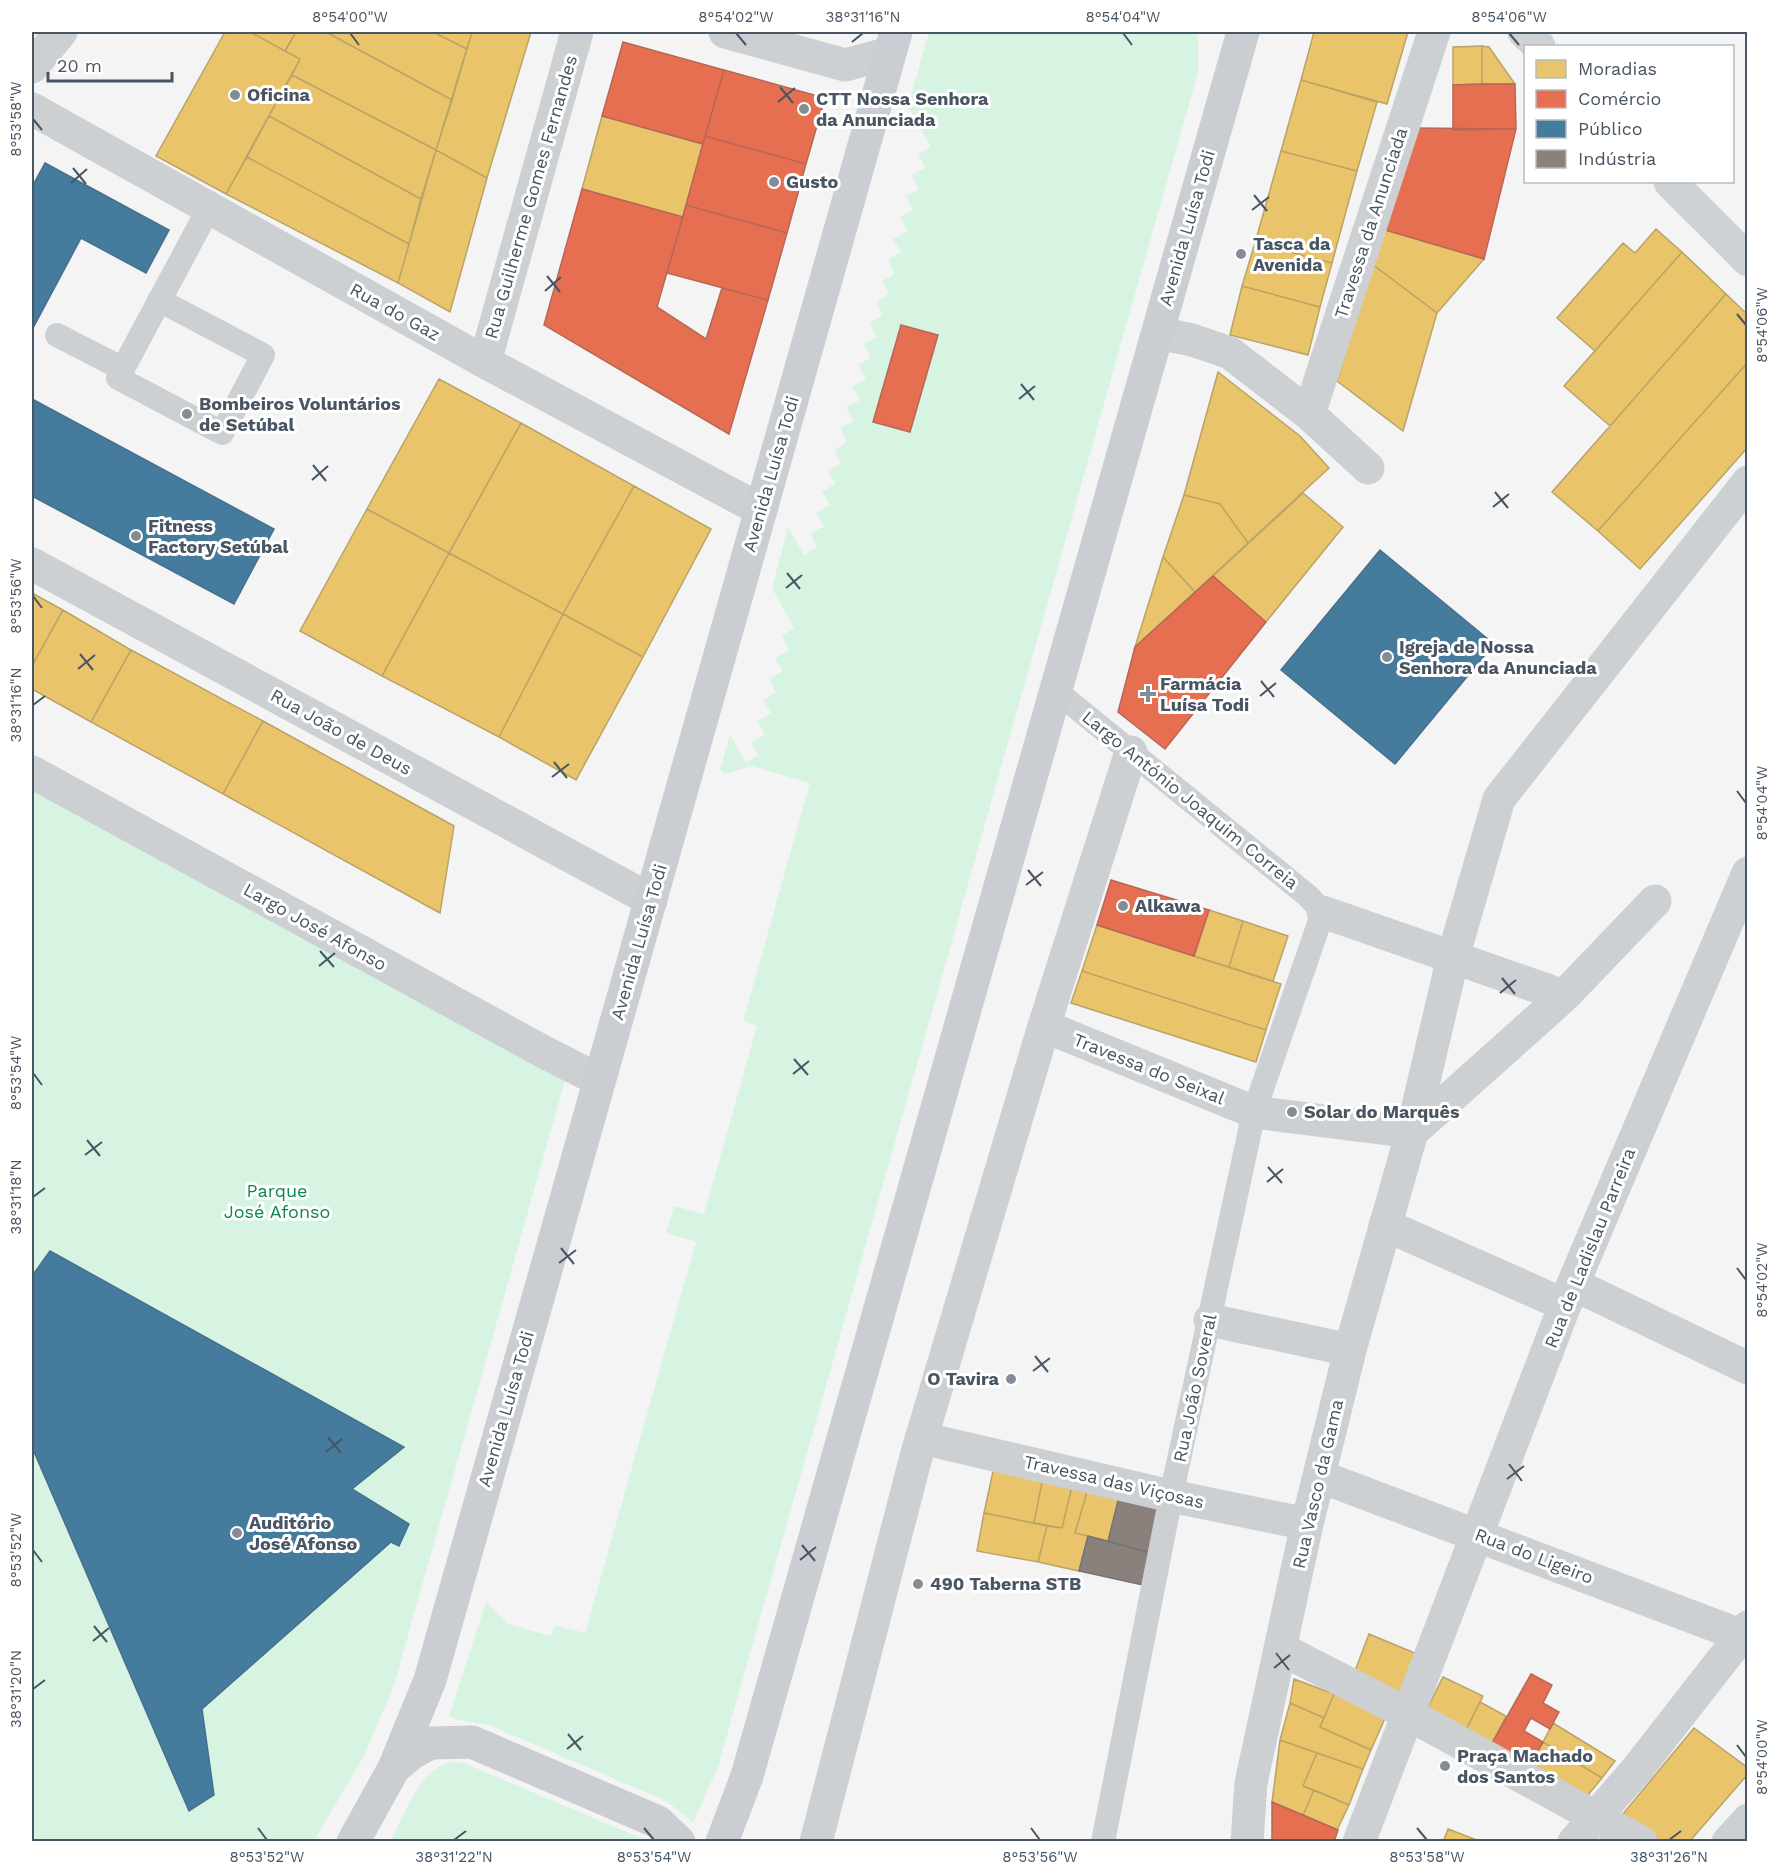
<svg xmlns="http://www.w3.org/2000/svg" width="1779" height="1873" font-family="'Work Sans',sans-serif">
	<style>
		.green { fill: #d7f4e3 }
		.homes { fill: #e9c46a; stroke: #b9a368; stroke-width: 1.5 }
		.shops { fill: #e76f51; stroke: #b76756; stroke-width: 1.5 }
		.public { fill: #457b9d; stroke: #46708c; stroke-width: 1.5 }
		.industry { fill: #8a817c; stroke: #767474; stroke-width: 1.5 }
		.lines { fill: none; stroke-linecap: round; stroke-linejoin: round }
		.lane { stroke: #cdd0d3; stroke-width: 24 }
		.street { stroke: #cdd0d3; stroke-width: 33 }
		.secondary { stroke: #cfd2d5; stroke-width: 33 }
		.primary { stroke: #cacdd1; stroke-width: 33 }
		.ticks { fill: none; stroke: #485563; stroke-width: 2 }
		.poi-dot { fill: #848d96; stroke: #fff; stroke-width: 2 }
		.labels { text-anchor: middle; stroke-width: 6; stroke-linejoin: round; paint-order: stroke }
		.poi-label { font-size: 18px; font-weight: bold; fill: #485563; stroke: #fff; text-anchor: start }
		.street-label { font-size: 18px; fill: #485563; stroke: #fff }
		.park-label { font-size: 18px; fill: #0f884f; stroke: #fff }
		.neatline { fill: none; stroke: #485563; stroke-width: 2 }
		.ticks-label { font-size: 15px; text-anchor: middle; fill: #485563 }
	</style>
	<rect width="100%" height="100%" fill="#f4f4f4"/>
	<path class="green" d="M929 32H1198V72L718 1767 693 1822 666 1801 491 1726 455 1719 449 1716 486 1602 508 1624 551 1636 555 1625 585 1633 696 1242 666 1233 674 1206 704 1214 757 1026 743 1021 810 783 751 766 725 774 720 770 730 735 746 763 758 755 751 742 765 734 757 721 771 713 763 700 776 692 769 679 783 671 775 658 789 650 782 636 794 628 772 588 788 527 804 555 817 547 810 534 824 526 816 513 830 505 822 492 835 484 828 471 841 463 834 450 847 442 840 428 853 421 846 407 860 400 852 387 866 379 858 365 871 358 864 344 877 337 870 323 883 315 876 302 889 294 882 281 895 274 888 260 901 252 893 239 907 231 900 217 913 210 906 196 919 189 912 175 925 168 918 154 931 147 908 106Z
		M32 786 565 1081 394 1685 364 1756 314 1841H32Z
		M453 1762 464 1763 648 1841H390C407 1813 417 1769 453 1762Z"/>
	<path class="homes" d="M225 32H250L300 59 226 194 156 156Z
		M250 32H296L285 51Z
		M296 32H326L452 100 436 150 292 75 300 59 285 51Z
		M326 32H433L467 49 452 100Z
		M433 32H472L467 49Z
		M472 32H531L487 178 436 150Z
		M1314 32H1408L1387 104 1301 80Z
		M1482 46 1489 47 1515 84H1482Z
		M1482 46V84L1453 85V47Z
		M292 75 436 150 421 199 269 116Z
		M1301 80 1377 102 1357 171 1281 151Z
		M269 116 421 199 409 244 247 157Z
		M602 116 703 144 683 217 582 189Z
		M436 150 487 178 450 312 398 283Z
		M1281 151 1357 171 1332 263 1255 243Z
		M247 157 409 244 398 283 226 194Z
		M1382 229 1484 259 1437 313 1372 264Z
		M1656 229 1682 252 1595 351 1557 318 1623 243 1635 253Z
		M1255 243 1332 263 1320 307 1242 286Z
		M1682 252 1726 294 1610 426 1564 386Z
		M1372 264 1437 313 1403 431 1337 381Z
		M1242 286 1320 307 1308 355 1230 335Z
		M1726 294 1748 315V362L1598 531 1552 492Z
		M1748 362V447L1640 569 1598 531Z
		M1218 372 1300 436 1329 468 1248 543 1220 504 1184 495Z
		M439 379 521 423 449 553 367 509Z
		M521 423 634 486 563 614 449 553Z
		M634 486 711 529 643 657 563 614Z
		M1303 493 1343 527 1266 622 1213 576Z
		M1184 495 1220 504 1248 543 1195 592 1163 557Z
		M367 509 449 553 382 676 300 631Z
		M449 553 563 614 499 737 382 676Z
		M1163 557 1195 592 1135 647Z
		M32 593 63 610 32 666Z
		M63 610 131 650 91 722 32 689V666Z
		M563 614 643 657 576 780 499 737Z
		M131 650 263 721 223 794 91 722Z
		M263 721 454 826 440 913 223 794Z
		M1209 910 1243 921 1229 967 1194 956Z
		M1243 921 1288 936 1273 981 1229 967Z
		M1097 925 1281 984 1266 1030 1082 971Z
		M1082 971 1266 1030 1256 1062 1071 1003Z
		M995 1462 1044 1472 1034 1523 984 1513Z
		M1044 1472 1074 1478 1062 1528 1034 1523Z
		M1074 1478 1090 1482 1075 1533 1088 1536 1079 1571 1038 1562 1047 1526 1062 1528Z
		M1090 1482 1121 1489 1108 1541 1075 1533Z
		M984 1513 1047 1526 1038 1562 977 1551Z
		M1369 1634 1417 1654 1402 1698 1353 1676Z
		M1443 1677 1483 1696 1465 1732 1426 1711Z
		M1294 1679 1334 1694 1324 1718 1290 1703Z
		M1334 1694 1386 1716 1371 1750 1320 1727Z
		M1480 1702 1506 1716 1490 1747 1465 1732Z
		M1290 1703 1324 1718 1320 1727 1371 1750 1363 1769 1280 1740Z
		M1553 1723 1615 1761 1602 1778 1543 1742Z
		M1694 1728 1748 1768V1774L1689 1842H1661L1622 1815Z
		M1280 1740 1317 1753 1303 1786 1314 1790 1303 1815 1272 1802Z
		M1543 1742 1602 1778 1583 1801 1527 1770Z
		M1317 1753 1363 1769 1349 1805 1303 1786Z
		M1314 1790 1349 1805 1337 1830 1303 1815Z
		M1448 1829 1477 1840V1842H1443Z"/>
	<path class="shops" d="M623 42 724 70 703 144 602 116Z
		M724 70 825 98 806 164 705 136Z
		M1482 84H1515L1516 129 1453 130V85Z
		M1411 128 1516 129 1484 259 1382 229Z
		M705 136 806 164 787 233 686 205Z
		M582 189 683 217 657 307 706 339 722 288 768 300 729 434 544 325Z
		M686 205 787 233 768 300 667 273Z
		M901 325 938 335 910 432 873 422Z
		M1213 576 1266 622 1165 749 1118 712 1135 647Z
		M1111 880 1209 910 1194 956 1097 925Z
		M1531 1674 1552 1685 1543 1703 1559 1712 1550 1729 1531 1718 1524 1731 1543 1742 1527 1770 1490 1747Z
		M1272 1802 1338 1830 1334 1842H1272Z"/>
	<path class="public" d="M45 163 169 230 146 273 81 238 32 330V187Z
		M32 399 274 529 234 604 32 496Z
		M1380 550 1494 644 1395 764 1281 670Z
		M50 1251 404 1447 352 1489 409 1524 399 1546 391 1542 202 1709 214 1795 189 1811 32 1447V1276Z"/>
	<path class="industry" d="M1121 1489 1168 1497 1155 1554 1108 1541Z
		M1088 1536 1155 1554 1148 1586 1079 1571Z"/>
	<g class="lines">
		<path class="lane" d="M159 300 263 355 222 433 118 378C148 321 179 265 209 208
			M57 335 123 369
			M1056 691 1308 896 1323 912 1254 1112 1171 1496 1103 1842"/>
		<path class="street" d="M725 32 845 65 890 53
			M32 67 61 32
			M32 109 485 362 761 510
			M1158 333 1192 340 1230 353 1309 414 1368 468
			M485 362 577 32
			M1309 414 1434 32
			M32 564 651 900
			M32 772 544 1052 599 1080
			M1323 912 1564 996
			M1044 1026 1254 1112 1412 1132 1564 996 1655 901
			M1385 1225 1565 1305
			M1573 1284 1748 1368
			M1210 1320 1350 1350
			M921 1438 1171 1496 1307 1524
			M1319 1476 1748 1638
			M1281 1649 1408 1714 1641 1842
			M816 1842 917 1453 1044 1026 1131 752
			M1247 1842 1251 1783 1307 1524 1350 1350 1412 1132 1453 957 1499 799 1748 482
			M1359 1842 1573 1284 1748 873
			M1574 1842 1638 1768 1748 1627
			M1728 1842 1748 1820"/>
		<path class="secondary" d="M1524 32 1539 46
			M1670 182 1748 260"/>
		<path class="primary" d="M394 1768 412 1753 431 1743 472 1742 658 1822 679 1842
			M353 1842 394 1768 430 1680 896 32
			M722 1842 747 1776 1243 32"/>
	</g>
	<path class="ticks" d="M350 33 359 45M736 33 746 45M1123 33 1132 45M1509 33 1519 45M852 42 863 33M780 87 793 103M778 102 795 88M33 119 42 130M73 168 86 184M71 183 87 169M1254 195 1267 211M1252 210 1269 197M547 276 560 292M545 291 561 277M1737 314 1746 325M1021 384 1034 400M1019 399 1035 386M313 465 326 481M312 480 328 466M1495 492 1508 508M1493 507 1509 494M787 573 800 589M786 588 802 575M33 596 42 608M80 654 93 670M78 669 95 655M1261 681 1274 697M1260 696 1276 683M33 705 45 696M554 762 567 778M552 777 569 764M1737 791 1746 803M1028 870 1041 886M1026 885 1043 872M320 951 334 967M319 966 335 953M1502 978 1515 994M1500 993 1516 980M794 1059 808 1075M33 1073 42 1085M793 1074 809 1061M87 1140 100 1156M85 1155 102 1142M1268 1167 1282 1183M1267 1182 1283 1169M33 1197 45 1188M561 1248 574 1264M559 1263 576 1250M1737 1268 1746 1280M1035 1356 1048 1372M1033 1371 1050 1358M328 1437 341 1453M326 1452 342 1439M1509 1464 1522 1481M1507 1479 1524 1466M802 1545 815 1561M33 1550 42 1562M800 1560 816 1547M94 1626 107 1642M93 1641 109 1628M1276 1653 1289 1670M1274 1668 1290 1655M33 1689 45 1680M568 1734 581 1750M1737 1745 1746 1757M567 1749 583 1736M258 1828 267 1840M644 1828 654 1840M1031 1828 1040 1840M1417 1828 1427 1840M454 1840 466 1831M1669 1840 1681 1831"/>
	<g class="poi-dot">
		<circle cx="235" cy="95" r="6"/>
		<circle cx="804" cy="109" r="6"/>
		<circle cx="774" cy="182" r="6"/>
		<circle cx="1241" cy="254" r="6"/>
		<circle cx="187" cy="414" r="6"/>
		<circle cx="136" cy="536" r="6"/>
		<circle cx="1387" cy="657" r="6"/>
		<path d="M1145 685h6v6h6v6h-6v6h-6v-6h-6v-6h6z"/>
		<circle cx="1123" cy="906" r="6"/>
		<circle cx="1292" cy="1112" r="6"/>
		<circle cx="1011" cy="1379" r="6"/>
		<circle cx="237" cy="1533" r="6"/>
		<circle cx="918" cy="1584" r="6"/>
		<circle cx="1445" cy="1766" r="6"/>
	</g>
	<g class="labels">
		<g class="poi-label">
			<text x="247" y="101">Oficina</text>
			<text x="816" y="105">CTT Nossa Senhora<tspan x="816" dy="21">da Anunciada</tspan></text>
			<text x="786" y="188">Gusto</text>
			<text x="1253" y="250">Tasca da<tspan x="1253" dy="21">Avenida</tspan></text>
			<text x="199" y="410">Bombeiros Voluntários<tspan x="199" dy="21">de Setúbal</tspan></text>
			<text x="148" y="532">Fitness<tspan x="148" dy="21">Factory Setúbal</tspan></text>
			<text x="1399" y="653">Igreja de Nossa<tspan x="1399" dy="21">Senhora da Anunciada</tspan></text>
			<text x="1160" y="690">Farmácia<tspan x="1160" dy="21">Luísa Todi</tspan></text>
			<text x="1135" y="912">Alkawa</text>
			<text x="1304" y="1118">Solar do Marquês</text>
			<text x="999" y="1385" text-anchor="end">O Tavira</text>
			<text x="249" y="1529">Auditório<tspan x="249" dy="21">José Afonso</tspan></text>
			<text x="930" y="1590">490 Taberna STB</text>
			<text x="1457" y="1762">Praça Machado<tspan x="1457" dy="21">dos Santos</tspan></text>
		</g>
		<g class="street-label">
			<text transform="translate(531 197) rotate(-74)" y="6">Rua Guilherme Gomes Fernandes</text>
			<text transform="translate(1371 223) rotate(-72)" y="6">Travessa da Anunciada</text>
			<text transform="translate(1187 228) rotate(-74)" y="6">Avenida Luísa Todi</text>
			<text transform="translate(395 312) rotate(29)" y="6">Rua do Gaz</text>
			<text transform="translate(771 474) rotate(-74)" y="6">Avenida Luísa Todi</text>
			<text transform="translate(341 732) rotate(29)" y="6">Rua João de Deus</text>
			<text transform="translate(1190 800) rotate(39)" y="6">Largo António Joaquim Correia</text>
			<text transform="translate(315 927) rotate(29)" y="6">Largo José Afonso</text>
			<text transform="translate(639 942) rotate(-74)" y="6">Avenida Luísa Todi</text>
			<text transform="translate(1149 1069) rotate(22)" y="6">Travessa do Seixal</text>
			<text transform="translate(1590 1248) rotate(-68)" y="6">Rua de Ladislau Parreira</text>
			<text transform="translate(1195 1388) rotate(-78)" y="6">Rua João Soveral</text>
			<text transform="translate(506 1409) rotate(-74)" y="6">Avenida Luísa Todi</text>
			<text transform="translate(1114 1482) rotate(13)" y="6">Travessa das Viçosas</text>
			<text transform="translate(1318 1484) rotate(-77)" y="6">Rua Vasco da Gama</text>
			<text transform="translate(1534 1556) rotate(21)" y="6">Rua do Ligeiro</text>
		</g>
		<g class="park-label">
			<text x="277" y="1197">Parque<tspan x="277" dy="21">José Afonso</tspan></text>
		</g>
	</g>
	<rect width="1779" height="1873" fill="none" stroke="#ffffff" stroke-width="66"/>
	<rect x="1524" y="45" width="210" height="138" fill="#ffffff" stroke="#b6bbc1" stroke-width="1.5"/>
	<rect x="1536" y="60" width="30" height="18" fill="#e9c46a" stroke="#b6bbc1" stroke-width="1.5"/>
	<text x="1578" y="75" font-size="18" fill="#485563">Moradias</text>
	<rect x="1536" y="90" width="30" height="18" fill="#e76f51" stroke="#b6bbc1" stroke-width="1.5"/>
	<text x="1578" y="105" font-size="18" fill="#485563">Comércio</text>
	<rect x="1536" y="120" width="30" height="18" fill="#457b9d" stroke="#b6bbc1" stroke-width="1.5"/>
	<text x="1578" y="135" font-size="18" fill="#485563">Público</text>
	<rect x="1536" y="150" width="30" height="18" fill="#8a817c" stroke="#b6bbc1" stroke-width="1.5"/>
	<text x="1578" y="165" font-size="18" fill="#485563">Indústria</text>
	<path d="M48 72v9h124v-9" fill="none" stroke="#485563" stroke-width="3"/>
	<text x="57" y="72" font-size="18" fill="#485563" stroke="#ffffff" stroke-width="4.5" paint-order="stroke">20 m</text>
	<rect x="33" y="33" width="1713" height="1807" class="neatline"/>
	<g class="ticks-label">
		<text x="350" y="22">8°54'00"W</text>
		<text x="736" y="22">8°54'02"W</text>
		<text x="863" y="22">38°31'16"N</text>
		<text x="1123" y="22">8°54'04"W</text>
		<text x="1509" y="22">8°54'06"W</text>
		<text transform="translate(16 119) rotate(-90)" y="5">8°53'58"W</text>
		<text transform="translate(1762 325) rotate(-90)" y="5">8°54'06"W</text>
		<text transform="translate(16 596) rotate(-90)" y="5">8°53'56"W</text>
		<text transform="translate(16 705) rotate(-90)" y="5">38°31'16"N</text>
		<text transform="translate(1762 803) rotate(-90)" y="5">8°54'04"W</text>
		<text transform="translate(16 1073) rotate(-90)" y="5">8°53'54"W</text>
		<text transform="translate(16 1197) rotate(-90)" y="5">38°31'18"N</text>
		<text transform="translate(1762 1280) rotate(-90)" y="5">8°54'02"W</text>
		<text transform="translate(16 1550) rotate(-90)" y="5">8°53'52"W</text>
		<text transform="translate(16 1689) rotate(-90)" y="5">38°31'20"N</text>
		<text transform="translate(1762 1757) rotate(-90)" y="5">8°54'00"W</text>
		<text x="267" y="1862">8°53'52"W</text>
		<text x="454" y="1862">38°31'22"N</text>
		<text x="654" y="1862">8°53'54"W</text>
		<text x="1040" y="1862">8°53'56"W</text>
		<text x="1427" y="1862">8°53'58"W</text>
		<text x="1669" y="1862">38°31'26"N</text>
	</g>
</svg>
